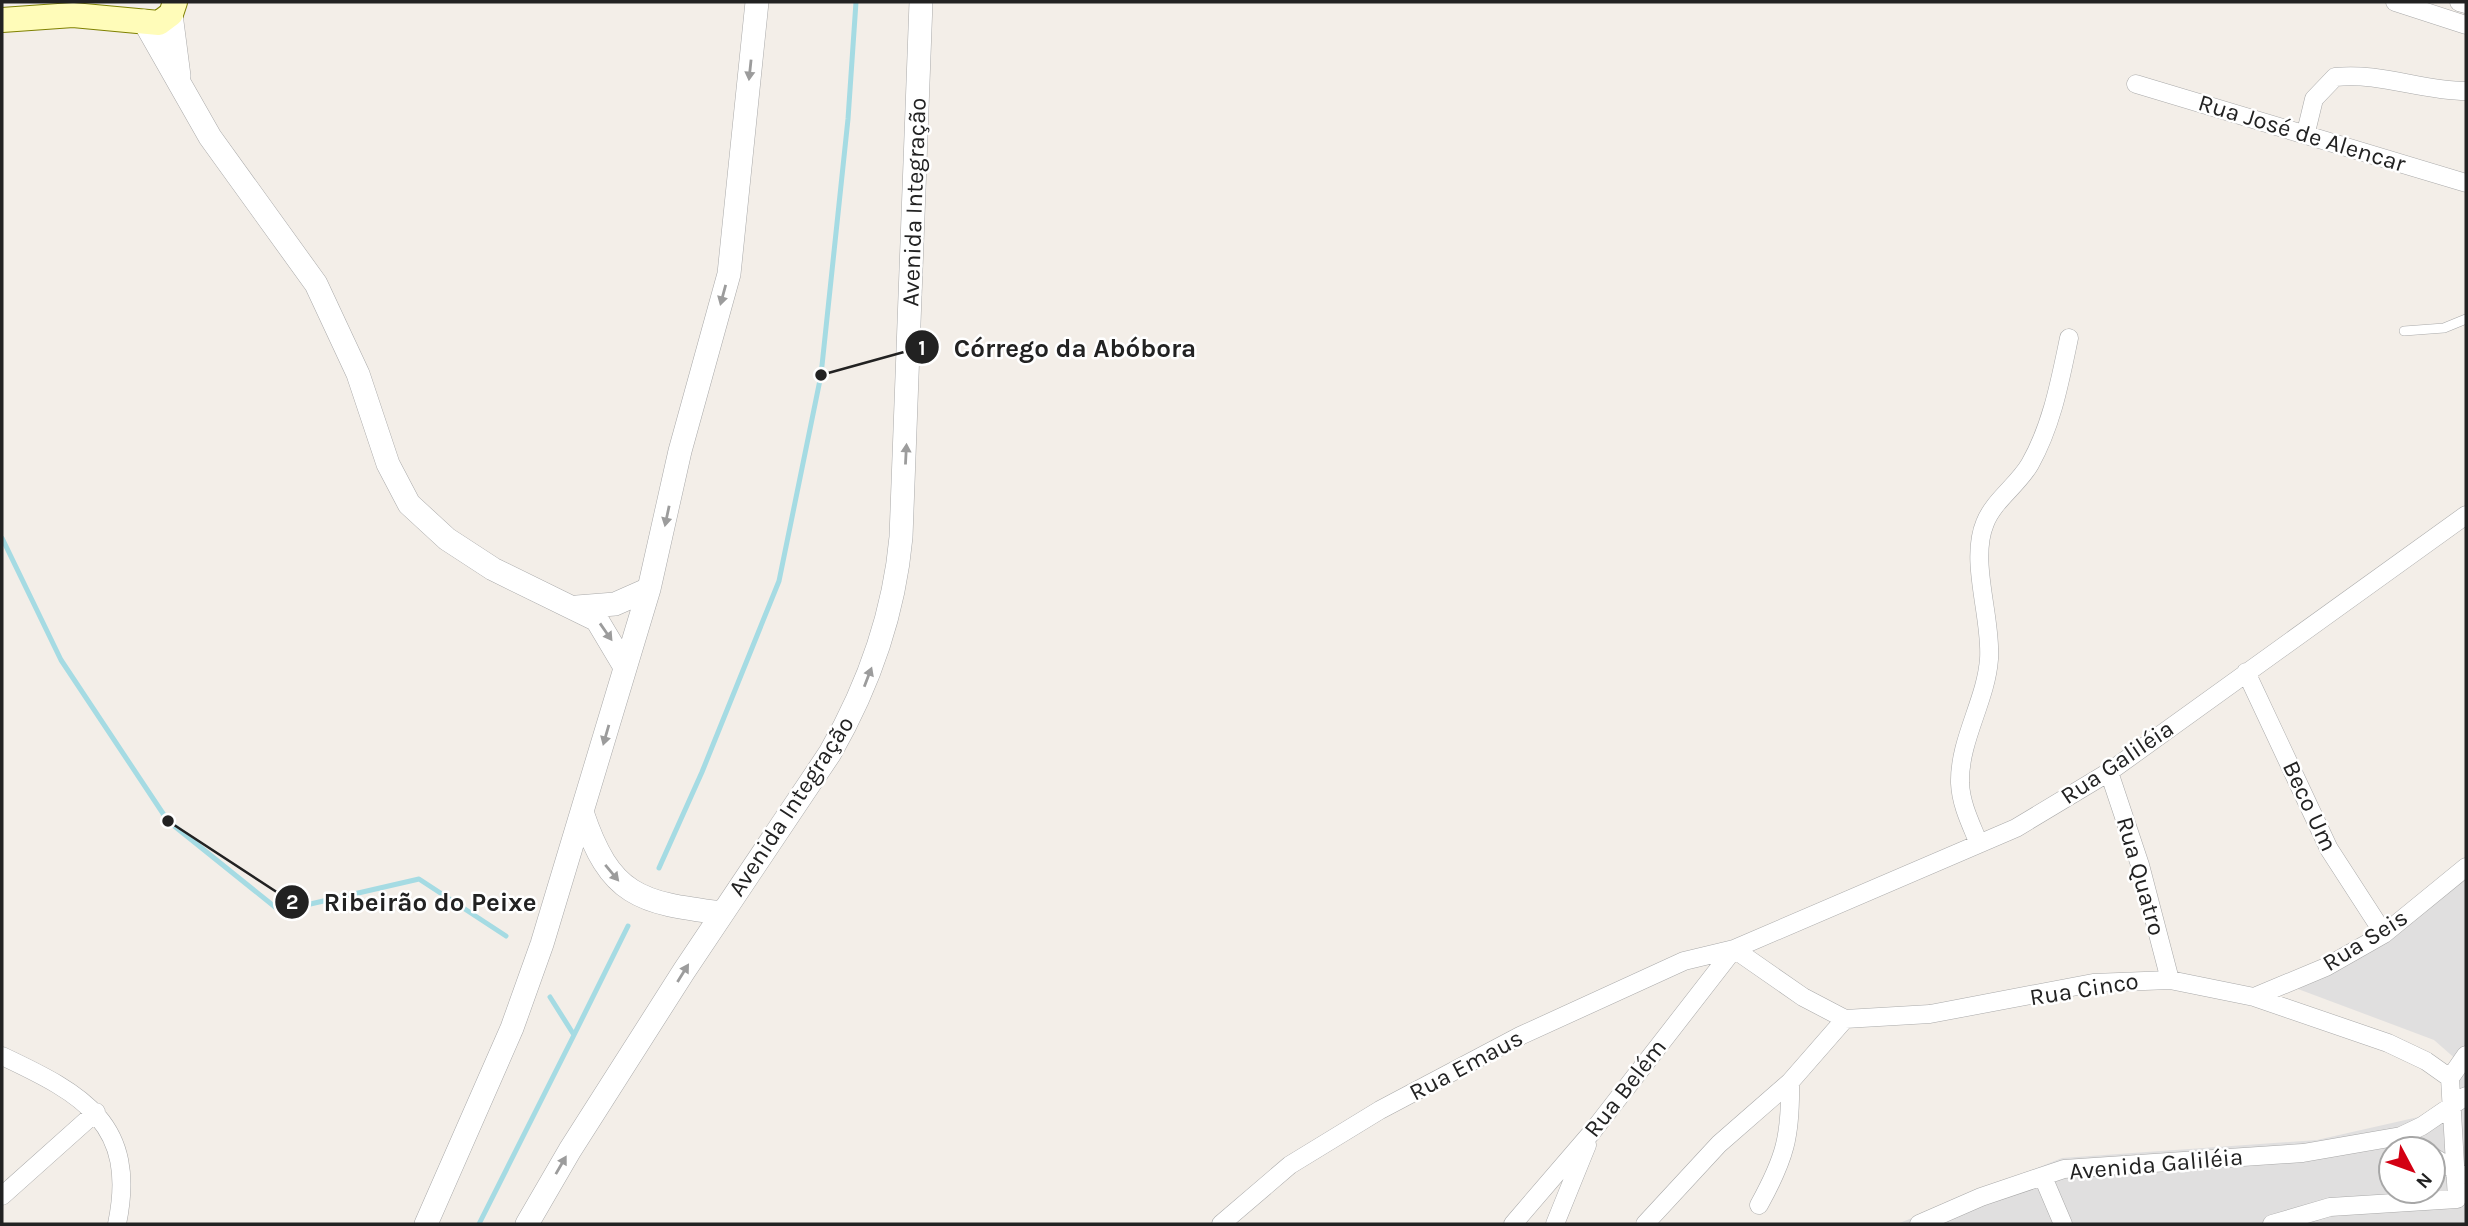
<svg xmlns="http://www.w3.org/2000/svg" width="2468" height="1226" font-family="Karla,sans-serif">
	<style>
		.residential { fill: #e0dfdf; fill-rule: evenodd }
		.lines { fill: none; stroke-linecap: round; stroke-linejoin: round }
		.stream { stroke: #a5dbe3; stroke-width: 5 }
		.service-casing { stroke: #a9a9a9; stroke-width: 10 }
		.minor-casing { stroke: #a9a9a9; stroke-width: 19 }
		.tertiary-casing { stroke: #a9a9a9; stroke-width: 24 }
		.secondary-casing { stroke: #7f8100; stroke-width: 26 }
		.service { stroke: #fff; stroke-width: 9 }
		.minor { stroke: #fff; stroke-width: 18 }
		.tertiary { stroke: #fff; stroke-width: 23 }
		.secondary { stroke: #fffcb9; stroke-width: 24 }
		.oneway { fill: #9c9c9c }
		.labels { text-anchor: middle; stroke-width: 5; stroke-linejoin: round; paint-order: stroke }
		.street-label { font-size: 24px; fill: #222; stroke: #fff }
		.leader { fill: none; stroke: #222; stroke-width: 2.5 }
		.callout-dot { fill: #222; stroke: #fff; stroke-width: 2.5 }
		.mark-label { font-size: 21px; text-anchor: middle; font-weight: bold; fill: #fff }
		.callout-label { font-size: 26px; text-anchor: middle; font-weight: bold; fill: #222; stroke: #fff; stroke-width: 5; stroke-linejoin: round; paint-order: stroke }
	</style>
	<rect width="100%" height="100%" fill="#f3eee8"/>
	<path class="residential" d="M2466 875V1068L2434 1040 2285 984Z
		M2466 1069V1224H1897L2062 1158 2317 1140 2436 1113ZM2391 1149H2433V1191H2391Z"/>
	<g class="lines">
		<path class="stream" d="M2 538 61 660 168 821 280 911 419 879 506 936
			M659 868 702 772 779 581 821 375 848 119 856 2
			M574 1035 628 926
			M479 1224 574 1035 550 997"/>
		<defs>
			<path id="service" d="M2404 331 2444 328 2466 319"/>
			<path id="minor" d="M2395 2 2466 25
				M2459 2 2466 4
				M2136 84 2466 183
				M2306 132 2314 99 2335 77C2380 72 2422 91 2466 91
				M2246 672 2329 849 2384 934
				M2109 772 2140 865 2170 980
				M1979 844C1971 824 1961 805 1960 783 1959 740 1986 701 1989 659 1992 618 1969 561 1985 523 1994 500 2018 485 2030 464 2052 425 2060 381 2069 338
				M1734 949 1803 997 1845 1019 1930 1014 2093 983 2170 980 2254 997 2388 1043 2426 1061 2450 1078 2457 1199 2330 1207 2272 1224
				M2254 997 2326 967 2384 934 2466 867
				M2 1056C83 1094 138 1124 117 1224
				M2450 1078 2466 1055
				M2401 1136 2421 1149
				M2433 1157 2463 1175
				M2043 1177 2063 1224
				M2 1196 96 1112
				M1759 1205C1785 1158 1791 1136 1790 1082
				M1221 1224 1290 1165 1380 1110 1520 1036 1684 961 1734 949 2016 828 2109 772 2466 515
				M1513 1224 1592 1132 1734 949
				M1555 1224 1587 1145
				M1645 1224 1719 1144 1790 1082 1845 1019
				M1919 1224 1981 1197 2064 1169 2303 1153 2401 1136 2422 1126 2466 1096"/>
			<path id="tertiary" d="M171 14 179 76
				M144 21 210 137 316 284 358 374 388 464 409 504 447 539 493 569 597 620 625 667
				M577 607 615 604 649 589
				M582 812C610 896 639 903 722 913
				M426 1224 512 1028 542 944 649 589 680 451 729 274 757 2
				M527 1224 570 1150 684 971 830 753C869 685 894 615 901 537L921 2"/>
			<path id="secondary" d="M2 20 73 15 159 23 171 14 175 2"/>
		</defs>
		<use href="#service" class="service-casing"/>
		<use href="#minor" class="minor-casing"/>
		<use href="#tertiary" class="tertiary-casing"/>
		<use href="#secondary" class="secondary-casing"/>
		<use href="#service" class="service"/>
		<use href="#minor" class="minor"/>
		<use href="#tertiary" class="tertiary"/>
		<use href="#secondary" class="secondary"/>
	</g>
	<defs><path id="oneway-solid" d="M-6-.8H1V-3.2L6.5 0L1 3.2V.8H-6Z" transform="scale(1.75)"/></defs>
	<g class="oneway">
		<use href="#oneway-solid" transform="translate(750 70) rotate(96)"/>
		<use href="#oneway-solid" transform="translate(723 295) rotate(105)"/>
		<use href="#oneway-solid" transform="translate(906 454) rotate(-87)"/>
		<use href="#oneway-solid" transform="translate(667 516) rotate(102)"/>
		<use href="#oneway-solid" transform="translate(606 632) rotate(55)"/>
		<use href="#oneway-solid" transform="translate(868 677) rotate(-69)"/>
		<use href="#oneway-solid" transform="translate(606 735) rotate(106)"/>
		<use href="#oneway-solid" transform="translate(612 873) rotate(50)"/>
		<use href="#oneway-solid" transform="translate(683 973) rotate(-58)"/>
		<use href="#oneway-solid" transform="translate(561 1165) rotate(-60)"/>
	</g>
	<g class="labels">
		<g class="street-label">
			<text transform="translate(2302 133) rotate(17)" y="8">Rua José de Alencar</text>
			<text transform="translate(914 202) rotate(-88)" y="8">Avenida Integração</text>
			<text transform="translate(2117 762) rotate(-34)" y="8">Rua Galiléia</text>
			<text transform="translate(791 806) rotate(-57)" y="8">Avenida Integração</text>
			<text transform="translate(2310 806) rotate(65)" y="8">Beco Um</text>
			<text transform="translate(2141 876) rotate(74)" y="8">Rua Quatro</text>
			<text transform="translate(2365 940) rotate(-32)" y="8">Rua Seis</text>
			<text transform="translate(2084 989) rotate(-9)" y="8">Rua Cinco</text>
			<text transform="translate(1466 1065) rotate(-28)" y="8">Rua Emaus</text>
			<text transform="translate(1625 1088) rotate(-52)" y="8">Rua Belém</text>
			<text transform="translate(2156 1164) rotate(-5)" y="8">Avenida Galiléia</text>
		</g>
	</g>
	<path class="leader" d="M821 375L922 347M168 821L292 902"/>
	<g class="callout-dot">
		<circle cx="821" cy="375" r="7"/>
		<circle cx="168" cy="821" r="7"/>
		<circle cx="922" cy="347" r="18"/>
		<circle cx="292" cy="902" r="18"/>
	</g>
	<g class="mark-label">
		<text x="922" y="355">1</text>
		<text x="292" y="909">2</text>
	</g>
	<g class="callout-label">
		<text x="1075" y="357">Córrego da Abóbora</text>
		<text x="430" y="911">Ribeirão do Peixe</text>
	</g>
	<rect width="2468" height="1226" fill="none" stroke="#222222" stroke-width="7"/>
	<g transform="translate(2412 1170) rotate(131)"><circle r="33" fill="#ffffff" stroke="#a7a7a7" stroke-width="2"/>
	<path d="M0-5L12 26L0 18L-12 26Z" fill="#d30013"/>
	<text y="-10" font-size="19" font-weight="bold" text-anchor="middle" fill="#222222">N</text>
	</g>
</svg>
